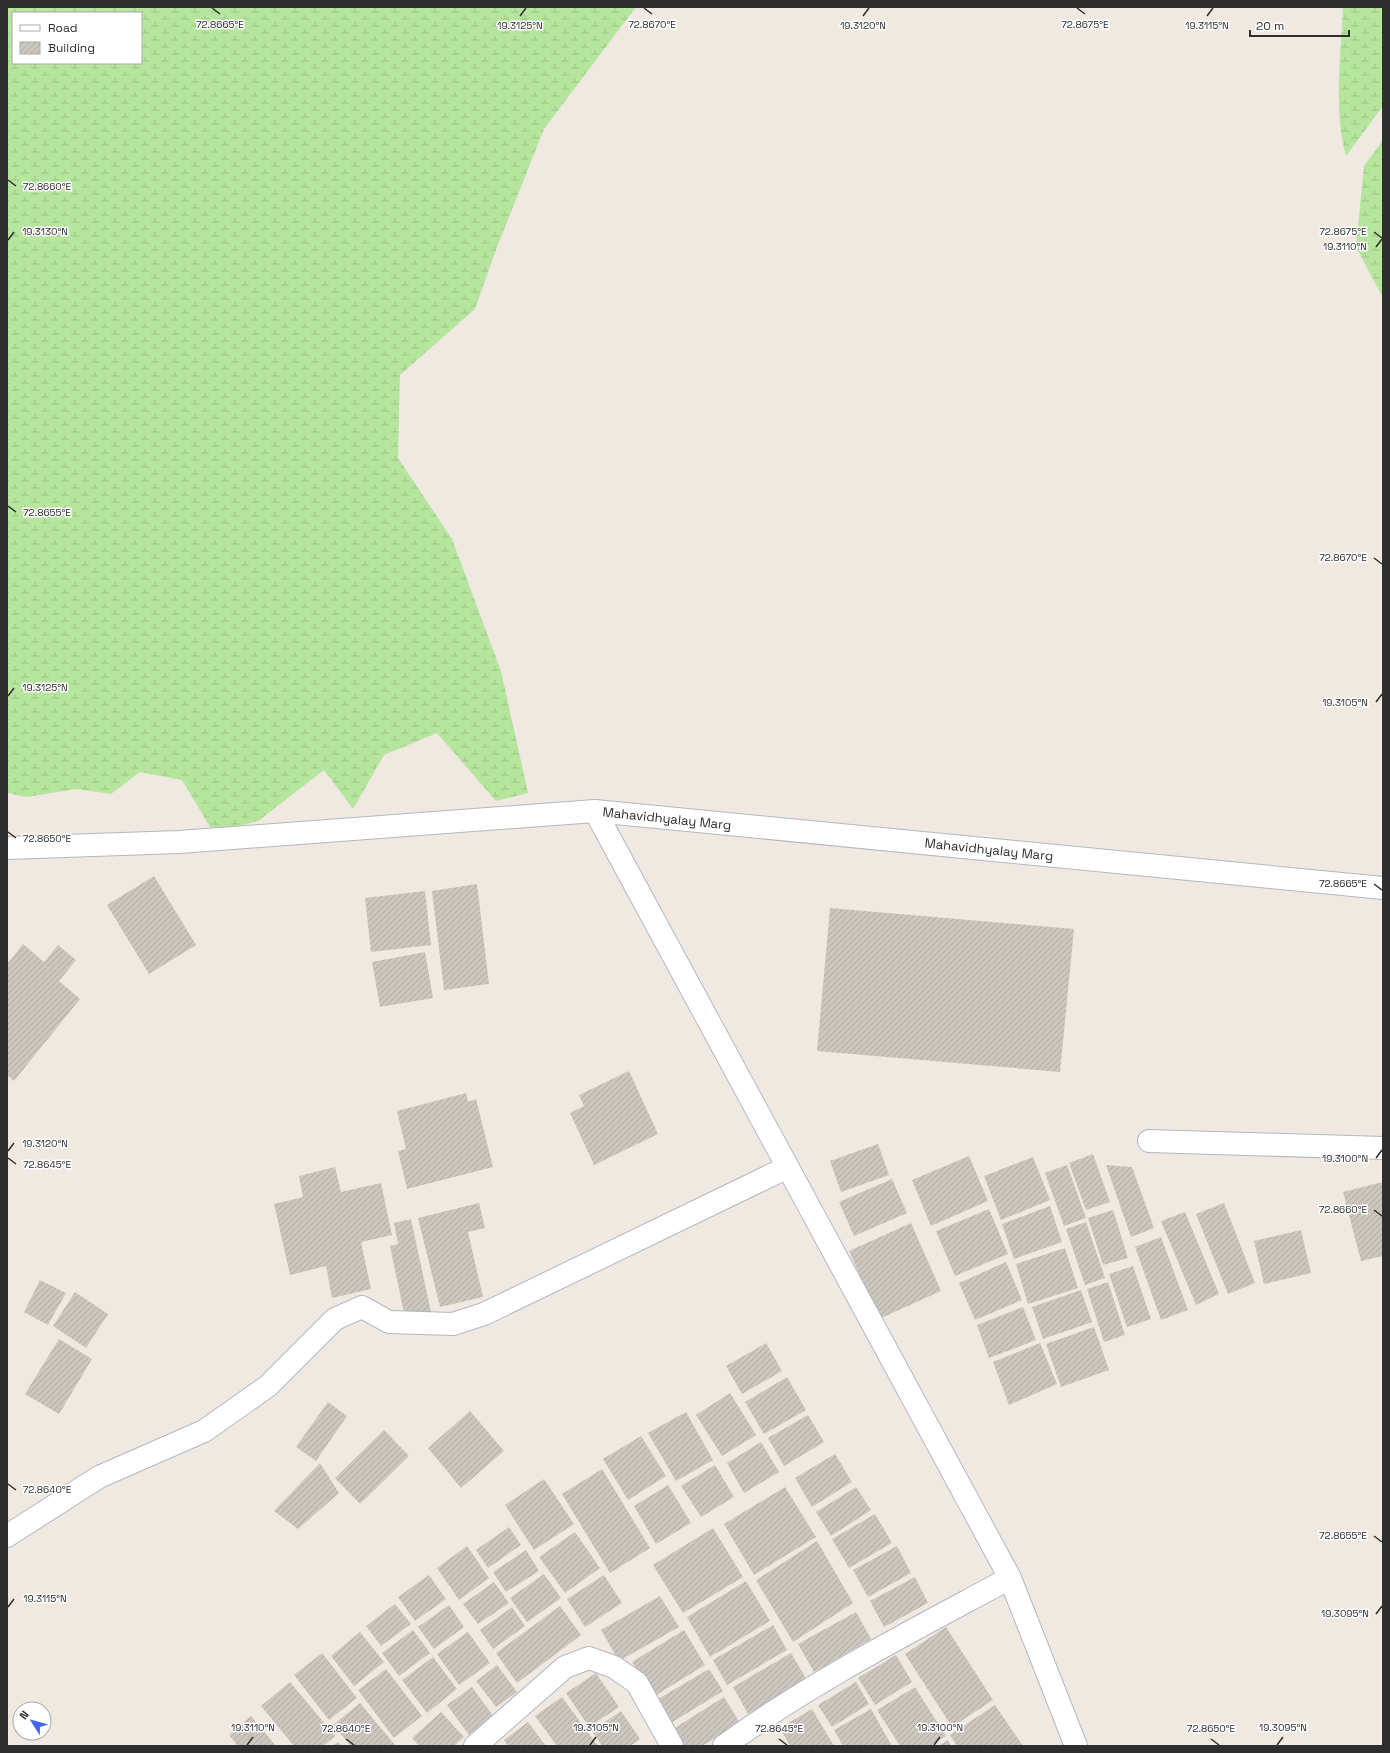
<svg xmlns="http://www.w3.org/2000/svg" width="1390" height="1753" font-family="'Space Grotesk',sans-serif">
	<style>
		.wetland { fill: url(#wetland-marsh); fill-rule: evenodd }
		.building { fill: url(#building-hatch) }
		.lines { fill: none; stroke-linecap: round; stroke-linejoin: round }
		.minor-casing { stroke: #b4b7c1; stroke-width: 24 }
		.minor { stroke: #fff; stroke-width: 22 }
		.ticks { fill: none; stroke: #2e2e2e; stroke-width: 1.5 }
		.labels { text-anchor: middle; stroke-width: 3; stroke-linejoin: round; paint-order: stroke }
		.street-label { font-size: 13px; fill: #2e2e2e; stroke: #fff }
		.ticks-label { font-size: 10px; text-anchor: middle; fill: #2e2e2e; stroke: #fff; stroke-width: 3; stroke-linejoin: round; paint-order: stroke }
	</style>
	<defs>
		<pattern id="wetland-marsh" width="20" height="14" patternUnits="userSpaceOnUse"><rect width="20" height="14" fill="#b6e59e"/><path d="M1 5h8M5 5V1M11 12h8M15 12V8" fill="none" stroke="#9dc588"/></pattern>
		<pattern id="building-hatch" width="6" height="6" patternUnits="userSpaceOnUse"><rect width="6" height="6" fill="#cbc7bf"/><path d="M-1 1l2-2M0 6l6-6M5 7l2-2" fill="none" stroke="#afaba4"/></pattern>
	</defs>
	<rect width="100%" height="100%" fill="#efe9e1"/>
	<path class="wetland" d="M7 7H636L544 129 497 247 475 309 400 375 398 458 452 539 501 671 528 793 496 801 437 733 384 755 353 809 324 770 258 821 228 829 210 827 182 780 140 772 111 794 77 789 26 797 7 793ZM13 13H141V63H13Z
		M1343 7H1383V106L1346 156C1333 108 1341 56 1343 7Z
		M1383 140V298L1356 247 1364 166Z"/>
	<path class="building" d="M154 876 196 945 149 974 107 905Z
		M477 884 489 984 444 990 432 891Z
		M425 891 431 945 371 952 365 898Z
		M830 908 1074 929 1060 1072 817 1051Z
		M23 944 44 962 58 945 76 960 59 981 80 999 14 1081 7 1075V964Z
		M425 952 433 998 380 1007 372 962Z
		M629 1071 658 1134 594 1165 570 1113 584 1106 579 1095Z
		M466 1093 468 1102 476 1099 493 1167 407 1189 398 1151 406 1149 397 1111Z
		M878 1144 889 1175 841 1192 830 1161Z
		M1093 1154 1110 1202 1086 1210 1069 1163Z
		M969 1156 988 1201 931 1226 912 1180Z
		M1033 1157 1050 1200 1001 1220 984 1176Z
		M1067 1165 1086 1218 1064 1226 1045 1173Z
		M1106 1165 1132 1167 1154 1228 1131 1237Z
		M335 1167 341 1192 381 1183 392 1235 361 1242 371 1289 332 1298 326 1266 290 1275 274 1204 303 1197 299 1176Z
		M892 1179 907 1213 854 1236 839 1202Z
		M1383 1182V1256L1361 1261 1343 1192Z
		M479 1203 485 1228 468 1232 483 1297 440 1307 418 1218Z
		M1224 1203 1255 1283 1228 1294 1196 1214Z
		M1050 1206 1062 1242 1014 1259 1002 1224Z
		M989 1209 1008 1254 955 1276 936 1231Z
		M1113 1210 1128 1258 1103 1265 1088 1218Z
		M1185 1212 1219 1294 1196 1305 1161 1221Z
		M411 1219 431 1312 405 1318 390 1246 398 1244 394 1223Z
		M1086 1222 1105 1278 1085 1285 1066 1229Z
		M911 1223 941 1291 879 1319 849 1251Z
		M1301 1230 1311 1273 1264 1284 1254 1241Z
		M1161 1237 1188 1310 1161 1320 1135 1247Z
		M1065 1248 1078 1288 1028 1304 1016 1264Z
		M1006 1262 1022 1300 975 1320 959 1283Z
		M1133 1266 1151 1319 1127 1327 1109 1274Z
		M40 1280 66 1293 48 1325 24 1312Z
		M1108 1282 1125 1335 1104 1342 1087 1289Z
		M1081 1290 1092 1322 1043 1339 1032 1307Z
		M75 1292 108 1314 86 1348 53 1326Z
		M1023 1307 1036 1340 989 1358 977 1325Z
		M1094 1327 1109 1370 1061 1387 1046 1344Z
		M59 1339 92 1359 59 1414 25 1394Z
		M766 1343 782 1371 742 1394 726 1366Z
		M1040 1343 1057 1384 1009 1405 993 1362Z
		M787 1377 806 1410 764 1434 745 1402Z
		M730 1393 756 1435 722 1456 696 1415Z
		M328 1402 347 1416 316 1461 296 1447Z
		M470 1411 504 1451 461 1488 428 1448Z
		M686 1412 713 1460 676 1481 648 1433Z
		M808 1415 824 1442 784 1466 768 1438Z
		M384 1430 409 1456 360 1504 335 1478Z
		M641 1436 666 1476 628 1500 603 1459Z
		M761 1442 779 1472 744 1493 727 1463Z
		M835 1454 852 1482 812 1507 795 1478Z
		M320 1463 339 1493 298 1529 274 1511Z
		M715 1465 734 1497 701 1517 681 1486Z
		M602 1469 650 1548 610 1573 562 1494Z
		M544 1479 574 1524 534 1550 505 1505Z
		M668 1485 691 1523 656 1544 634 1506Z
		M785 1487 816 1537 754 1575 724 1524Z
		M856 1487 871 1510 831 1536 816 1512Z
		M875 1514 892 1543 849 1568 832 1539Z
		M509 1527 521 1545 488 1568 476 1550Z
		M713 1528 743 1577 683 1613 653 1565Z
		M575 1532 600 1568 565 1593 539 1557Z
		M817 1541 853 1603 793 1642 756 1580Z
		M467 1546 489 1578 459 1600 437 1568Z
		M897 1546 911 1573 868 1597 853 1570Z
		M526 1550 539 1571 506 1592 493 1572Z
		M544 1574 561 1598 527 1622 510 1598Z
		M429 1575 446 1599 415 1621 398 1597Z
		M604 1575 622 1603 585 1627 567 1599Z
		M915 1577 928 1603 884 1627 870 1601Z
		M746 1581 770 1621 710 1657 687 1617Z
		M494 1582 509 1603 478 1624 463 1604Z
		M660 1596 679 1627 619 1661 601 1630Z
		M395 1604 411 1624 381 1646 366 1626Z
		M449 1605 464 1627 434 1649 418 1627Z
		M560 1606 581 1635 517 1683 496 1653Z
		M512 1607 525 1626 493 1649 480 1630Z
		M856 1612 871 1639 814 1672 798 1644Z
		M773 1625 787 1650 727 1685 713 1660Z
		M946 1627 993 1700 952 1727 905 1654Z
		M413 1630 430 1653 399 1676 382 1653Z
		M684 1630 705 1665 653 1697 632 1662Z
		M360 1632 384 1662 354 1686 331 1656Z
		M468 1632 490 1663 459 1685 437 1654Z
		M322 1653 357 1698 329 1720 294 1675Z
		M791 1653 807 1680 748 1714 733 1687Z
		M896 1655 912 1682 875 1705 858 1678Z
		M433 1657 457 1689 427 1713 402 1680Z
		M497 1665 517 1692 496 1707 476 1681Z
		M386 1669 422 1716 394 1738 358 1690Z
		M709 1669 723 1691 666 1726 653 1702Z
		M596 1673 619 1707 589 1727 566 1693Z
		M290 1682 335 1736 323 1746H294L261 1706Z
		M856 1682 869 1704 832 1727 818 1705Z
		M472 1687 494 1717 469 1735 447 1705Z
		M915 1687 946 1736 930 1746H900L877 1710Z
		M562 1697 598 1746H557L535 1716Z
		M724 1697 740 1723 702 1746H679L670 1731Z
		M360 1703 396 1746H351L333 1725Z
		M995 1705 1023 1746H957L950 1735Z
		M812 1709 834 1746H790L780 1728Z
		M871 1709 892 1746H843L834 1730Z
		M621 1711 640 1739 630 1746H602L592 1731Z
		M441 1712 464 1737 454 1746H419L412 1738Z
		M251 1716 276 1746H238L229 1735Z
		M528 1722 546 1746H508L504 1740Z
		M948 1740 951 1746H938Z
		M338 1742 341 1746H333Z"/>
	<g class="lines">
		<defs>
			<path id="minor" d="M595 811 1010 1578 1076 1746
				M7 848 179 842 595 811 1383 888
				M1149 1141 1383 1148
				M7 1536 99 1477 204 1431 268 1386 335 1319 362 1307 389 1322 453 1324 484 1314 788 1167
				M475 1746 565 1667 589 1658 614 1667 637 1683 672 1746
				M724 1746C813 1681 912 1631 1010 1578"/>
		</defs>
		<use href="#minor" class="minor-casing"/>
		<use href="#minor" class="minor"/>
	</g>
	<path class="ticks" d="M212 8 220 14M644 8 652 14M1077 8 1085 14M520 16 526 8M863 16 869 8M1207 16 1213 8M8 180 16 186M1374 232 1382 238M8 240 14 232M1376 247 1382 239M8 506 16 512M1374 558 1382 564M8 696 14 688M1376 702 1382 694M8 832 16 838M1374 884 1382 890M8 1151 14 1143M8 1158 16 1164M1376 1158 1382 1150M1374 1210 1382 1216M8 1484 16 1490M1374 1536 1382 1542M8 1607 14 1599M1376 1614 1382 1606M346 1739 354 1745M779 1739 787 1745M1211 1739 1219 1745M247 1745 253 1737M590 1745 596 1737M934 1745 940 1737M1277 1745 1283 1737"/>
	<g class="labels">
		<g class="street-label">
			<text transform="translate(667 818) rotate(6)" y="5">Mahavidhyalay Marg</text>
			<text transform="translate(989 849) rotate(6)" y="5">Mahavidhyalay Marg</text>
		</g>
	</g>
	<g class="ticks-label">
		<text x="220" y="28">72.8665°E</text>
		<text x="652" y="28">72.8670°E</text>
		<text x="1085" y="28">72.8675°E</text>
		<text x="520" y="29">19.3125°N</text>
		<text x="863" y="29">19.3120°N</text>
		<text x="1207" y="29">19.3115°N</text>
		<text x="47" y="190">72.8660°E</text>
		<text x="1343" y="235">72.8675°E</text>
		<text x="45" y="235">19.3130°N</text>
		<text x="1345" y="250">19.3110°N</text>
		<text x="47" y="516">72.8655°E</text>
		<text x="1343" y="561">72.8670°E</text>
		<text x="45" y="691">19.3125°N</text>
		<text x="1345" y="706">19.3105°N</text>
		<text x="47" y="842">72.8650°E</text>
		<text x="1343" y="887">72.8665°E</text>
		<text x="45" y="1147">19.3120°N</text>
		<text x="1345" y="1162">19.3100°N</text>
		<text x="47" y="1168">72.8645°E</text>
		<text x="1343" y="1213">72.8660°E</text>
		<text x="47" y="1493">72.8640°E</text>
		<text x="1343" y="1539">72.8655°E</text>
		<text x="45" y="1602">19.3115°N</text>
		<text x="1345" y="1617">19.3095°N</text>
		<text x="253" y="1731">19.3110°N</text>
		<text x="596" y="1731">19.3105°N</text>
		<text x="940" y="1731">19.3100°N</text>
		<text x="1283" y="1731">19.3095°N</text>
		<text x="346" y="1732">72.8640°E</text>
		<text x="779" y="1732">72.8645°E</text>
		<text x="1211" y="1732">72.8650°E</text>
	</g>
	<rect width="1390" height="1753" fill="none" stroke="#2e2e2e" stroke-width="16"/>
	<rect x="12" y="12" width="130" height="52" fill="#ffffff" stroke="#ababab"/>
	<rect x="20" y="25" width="20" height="6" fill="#ffffff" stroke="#ababab"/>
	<text x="48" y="32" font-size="12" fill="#2e2e2e">Road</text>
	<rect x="20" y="42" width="20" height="12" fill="url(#building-hatch)" stroke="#ababab"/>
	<text x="48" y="52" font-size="12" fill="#2e2e2e">Building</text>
	<g transform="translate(32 1721) rotate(307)"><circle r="19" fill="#ffffff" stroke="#ababab"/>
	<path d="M0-3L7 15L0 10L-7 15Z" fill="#4264fb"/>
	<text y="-6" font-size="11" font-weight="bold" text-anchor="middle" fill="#2e2e2e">N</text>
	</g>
	<path d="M1250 30v6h99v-6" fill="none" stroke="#2e2e2e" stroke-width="2"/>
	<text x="1256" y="30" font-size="12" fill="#2e2e2e" stroke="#ffffff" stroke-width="3" paint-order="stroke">20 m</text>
</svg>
